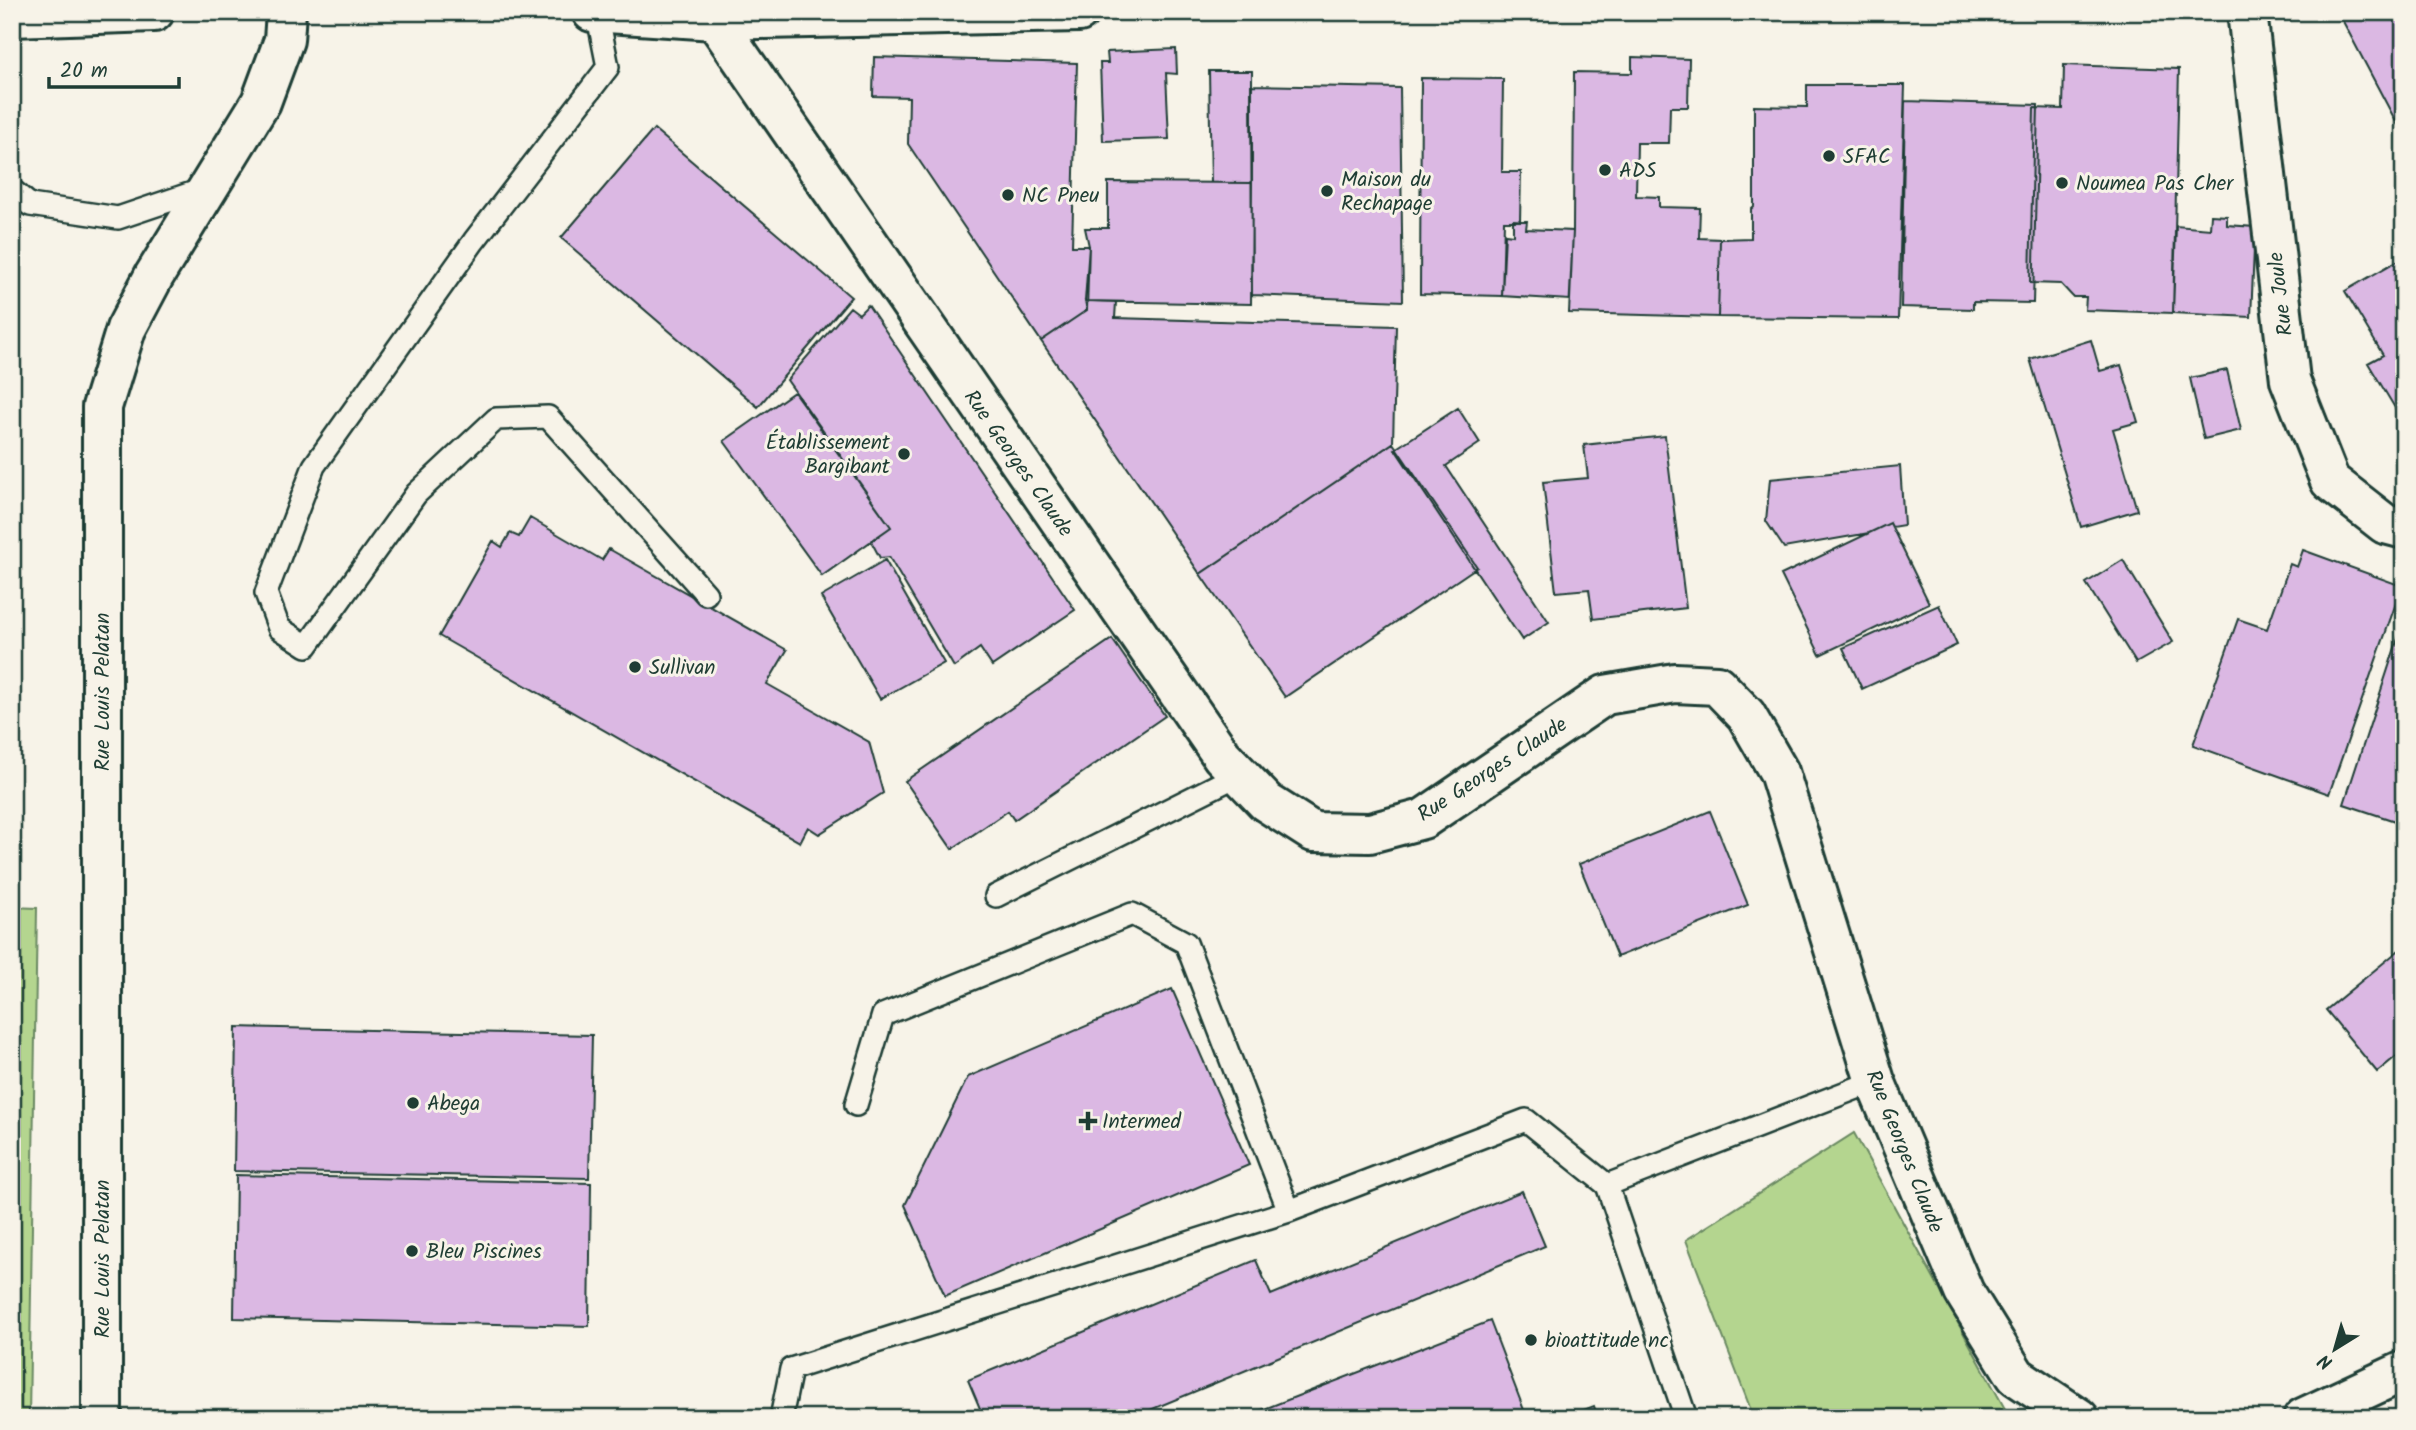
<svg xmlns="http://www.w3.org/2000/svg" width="2416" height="1430" font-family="Kalam,sans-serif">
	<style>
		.green { fill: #b4d58f; stroke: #6a8962; stroke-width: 2 }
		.building { fill: #dbb8e3; stroke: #1f3d34; stroke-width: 2 }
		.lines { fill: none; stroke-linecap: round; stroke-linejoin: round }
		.service-casing { stroke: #1f3d34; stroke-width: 26 }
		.minor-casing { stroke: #1f3d34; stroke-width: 44 }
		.tertiary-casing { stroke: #1f3d34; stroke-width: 44 }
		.secondary-casing { stroke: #1f3d34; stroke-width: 44 }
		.service { stroke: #f7f3e8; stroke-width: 21 }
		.minor { stroke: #f7f3e8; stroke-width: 38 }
		.tertiary { stroke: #f7f3e8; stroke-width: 38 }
		.secondary { stroke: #f7f3e8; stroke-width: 38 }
		.poi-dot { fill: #1f3d34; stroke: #f7f3e8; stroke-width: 2.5 }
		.labels { text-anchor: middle; stroke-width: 6; stroke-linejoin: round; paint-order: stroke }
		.poi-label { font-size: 21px; fill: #1f3d34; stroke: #f7f3e8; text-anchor: start }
		.street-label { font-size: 21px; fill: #1f3d34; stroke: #f7f3e8 }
	</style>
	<rect width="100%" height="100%" fill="#f7f3e8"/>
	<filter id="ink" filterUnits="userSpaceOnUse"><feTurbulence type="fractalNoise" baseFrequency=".0143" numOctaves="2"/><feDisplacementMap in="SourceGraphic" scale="14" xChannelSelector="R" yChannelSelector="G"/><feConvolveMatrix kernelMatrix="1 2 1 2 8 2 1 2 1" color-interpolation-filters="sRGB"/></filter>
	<g filter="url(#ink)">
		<path class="green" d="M12 907 37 908 29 1418H12Z
			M1854 1133 2010 1418H1754L1686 1240Z"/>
		<path class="building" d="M2338 12H2404L2402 133Z
			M1176 49 1177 74 1166 73 1169 139 1103 141 1100 63H1108L1107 52Z
			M874 57 1077 63 1072 246H1089L1087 310 1041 341 908 144 909 97 873 96Z
			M1632 57 1689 59 1688 107H1670L1669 143H1637L1636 196 1659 197V207L1700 208 1699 238 1720 239 1718 317 1569 313 1573 231 1574 72 1632 73Z
			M2064 65 2179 69 2173 313 2085 310 2086 297H2073L2061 284 2030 283 2034 108 2063 109Z
			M1209 71H1252V183H1211Z
			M1421 78 1503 79 1502 172H1521L1520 221H1504L1502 296 1420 294Z
			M1251 85 1400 88 1403 301 1252 295Z
			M1807 85H1905L1898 319 1718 317 1720 239 1751 238V209L1754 206V106L1807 107Z
			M1905 101 2038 105 2033 303 1973 302V309L1901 307Z
			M654 129 851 297 758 407 561 238Z
			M1108 182 1252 183 1251 304 1085 301 1089 246 1085 228H1108Z
			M2211 215 2227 216V225L2255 227 2251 317 2173 313 2176 226 2210 229Z
			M1513 220 1527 221 1526 229 1573 231 1570 300 1502 296 1505 234 1513 235Z
			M2404 257V423L2368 363 2383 355 2345 291Z
			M1085 301 1116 302 1115 318 1396 326 1393 443 1200 574 1041 341 1087 310Z
			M868 305 1075 610 992 666 980 648 954 667 889 557 880 558 871 541 891 527 787 380 850 307 859 314Z
			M2091 340 2100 371 2121 365 2138 422 2113 429 2137 510 2081 527 2030 359Z
			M2227 370 2241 430 2204 439 2190 378Z
			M794 392 891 527 822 576 724 441Z
			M1458 408 1480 443 1446 466 1549 622 1522 640 1395 449Z
			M1665 436 1686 608 1593 619 1589 589 1556 592 1543 482 1588 478 1584 445Z
			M1393 443 1477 567 1285 697 1200 574Z
			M1900 466 1904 525 1892 527 1890 523 1869 533 1784 548 1766 521 1770 479Z
			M530 518 602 560 609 549 787 650 767 684 869 742 883 793 819 834 808 827 800 842 439 636 493 541 502 547 510 533 519 537Z
			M1890 523 1929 603 1820 655 1781 575Z
			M2303 550 2402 586 2329 794 2193 745 2238 619 2267 629 2290 564 2297 567Z
			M885 560 944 663 880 699 821 597Z
			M2123 560 2173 642 2136 663 2086 583Z
			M1939 605 1957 645 1862 689 1843 648Z
			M2404 620V824L2344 804Z
			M1112 639 1165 716 1014 820 1008 811 952 849 905 781Z
			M1710 811 1748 905 1617 957 1579 864Z
			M2404 946V1050L2377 1072 2326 1010Z
			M1172 989 1249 1165 945 1296 905 1205 968 1077Z
			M236 1027 592 1035 589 1178 234 1171Z
			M236 1175 591 1183 589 1326 234 1318Z
			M1522 1191 1545 1246 1131 1418H984L968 1380 1256 1260 1271 1295Z
			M1490 1321 1527 1418H1241Z
			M1594 1406 1598 1418H1563Z"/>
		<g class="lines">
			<defs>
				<path id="service" d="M597 12 608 67 474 241 314 466 266 593 279 628 307 646 416 494 496 419 548 417 706 594
					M12 190 30 205 118 218 204 189
					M996 896 1240 774
					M856 1105 883 1015 1132 914 1186 943 1289 1211
					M1607 1185 1686 1418
					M781 1418 791 1369 1289 1211 1526 1120 1607 1185 1875 1081"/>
				<path id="minor" d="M2247 12 2290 380 2330 481 2385 524 2404 529
					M715 20 1222 756 1266 802 1313 832 1370 833 1423 819 1605 695 1675 683 1717 685 1746 715 1779 772 1875 1081 1964 1292 2016 1376 2079 1418
					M2303 1418 2404 1371"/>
				<path id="tertiary" d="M102 1418V407L126 329 154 276 261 102 284 40 286 12"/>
				<path id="secondary" d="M592 12 715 20 1079 12
					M12 17 154 12"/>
			</defs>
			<use href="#service" class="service-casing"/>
			<use href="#minor" class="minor-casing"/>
			<use href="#tertiary" class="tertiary-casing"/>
			<use href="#secondary" class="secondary-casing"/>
			<use href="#service" class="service"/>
			<use href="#minor" class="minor"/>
			<use href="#tertiary" class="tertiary"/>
			<use href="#secondary" class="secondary"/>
		</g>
	</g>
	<g class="poi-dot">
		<circle cx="1829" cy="156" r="7"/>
		<circle cx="1605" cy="170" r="7"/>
		<circle cx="2062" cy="183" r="7"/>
		<circle cx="1327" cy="191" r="7"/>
		<circle cx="1008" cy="195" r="7"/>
		<circle cx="904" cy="454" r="7"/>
		<circle cx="635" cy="667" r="7"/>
		<circle cx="413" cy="1103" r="7"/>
		<path d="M1084.5 1110.5h7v7h7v7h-7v7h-7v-7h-7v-7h7z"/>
		<circle cx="412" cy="1251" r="7"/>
		<circle cx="1531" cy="1340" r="7"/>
	</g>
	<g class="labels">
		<g class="poi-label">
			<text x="1843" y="163">SFAC</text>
			<text x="1619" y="177">ADS</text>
			<text x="1341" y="186">Maison du<tspan x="1341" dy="24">Rechapage</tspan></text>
			<text x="2076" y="190">Noumea Pas Cher</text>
			<text x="1022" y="202">NC Pneu</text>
			<text x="890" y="449" text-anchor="end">Établissement<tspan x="890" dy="24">Bargibant</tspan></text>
			<text x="649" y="674">Sullivan</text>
			<text x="427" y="1110">Abega</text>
			<text x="1102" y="1128">Intermed</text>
			<text x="426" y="1258">Bleu Piscines</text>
			<text x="1545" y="1347">bioattitude nc</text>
		</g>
		<g class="street-label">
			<text transform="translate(2280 294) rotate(-97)" y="7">Rue Joule</text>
			<text transform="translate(1019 463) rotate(55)" y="7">Rue Georges Claude</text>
			<text transform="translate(102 692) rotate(-90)" y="7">Rue Louis Pelatan</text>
			<text transform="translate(1492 769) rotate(-33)" y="7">Rue Georges Claude</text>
			<text transform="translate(1905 1151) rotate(68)" y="7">Rue Georges Claude</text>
			<text transform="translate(102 1259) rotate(-90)" y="7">Rue Louis Pelatan</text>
		</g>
	</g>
	<rect width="2416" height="1430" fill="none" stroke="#f7f3e8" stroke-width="42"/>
	<rect x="21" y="21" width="2374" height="1388" fill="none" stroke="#1f3d34" stroke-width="2.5" filter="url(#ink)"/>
	<g transform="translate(2335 1349) rotate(217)" stroke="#f7f3e8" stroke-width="5" paint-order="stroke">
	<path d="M0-5L12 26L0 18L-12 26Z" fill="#1f3d34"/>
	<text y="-10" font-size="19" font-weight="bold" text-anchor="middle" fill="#1f3d34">N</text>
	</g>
	<path d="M49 77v10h130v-10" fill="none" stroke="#1f3d34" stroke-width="3.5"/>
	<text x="60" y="77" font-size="21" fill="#1f3d34" stroke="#f7f3e8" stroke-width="5" paint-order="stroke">20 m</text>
</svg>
